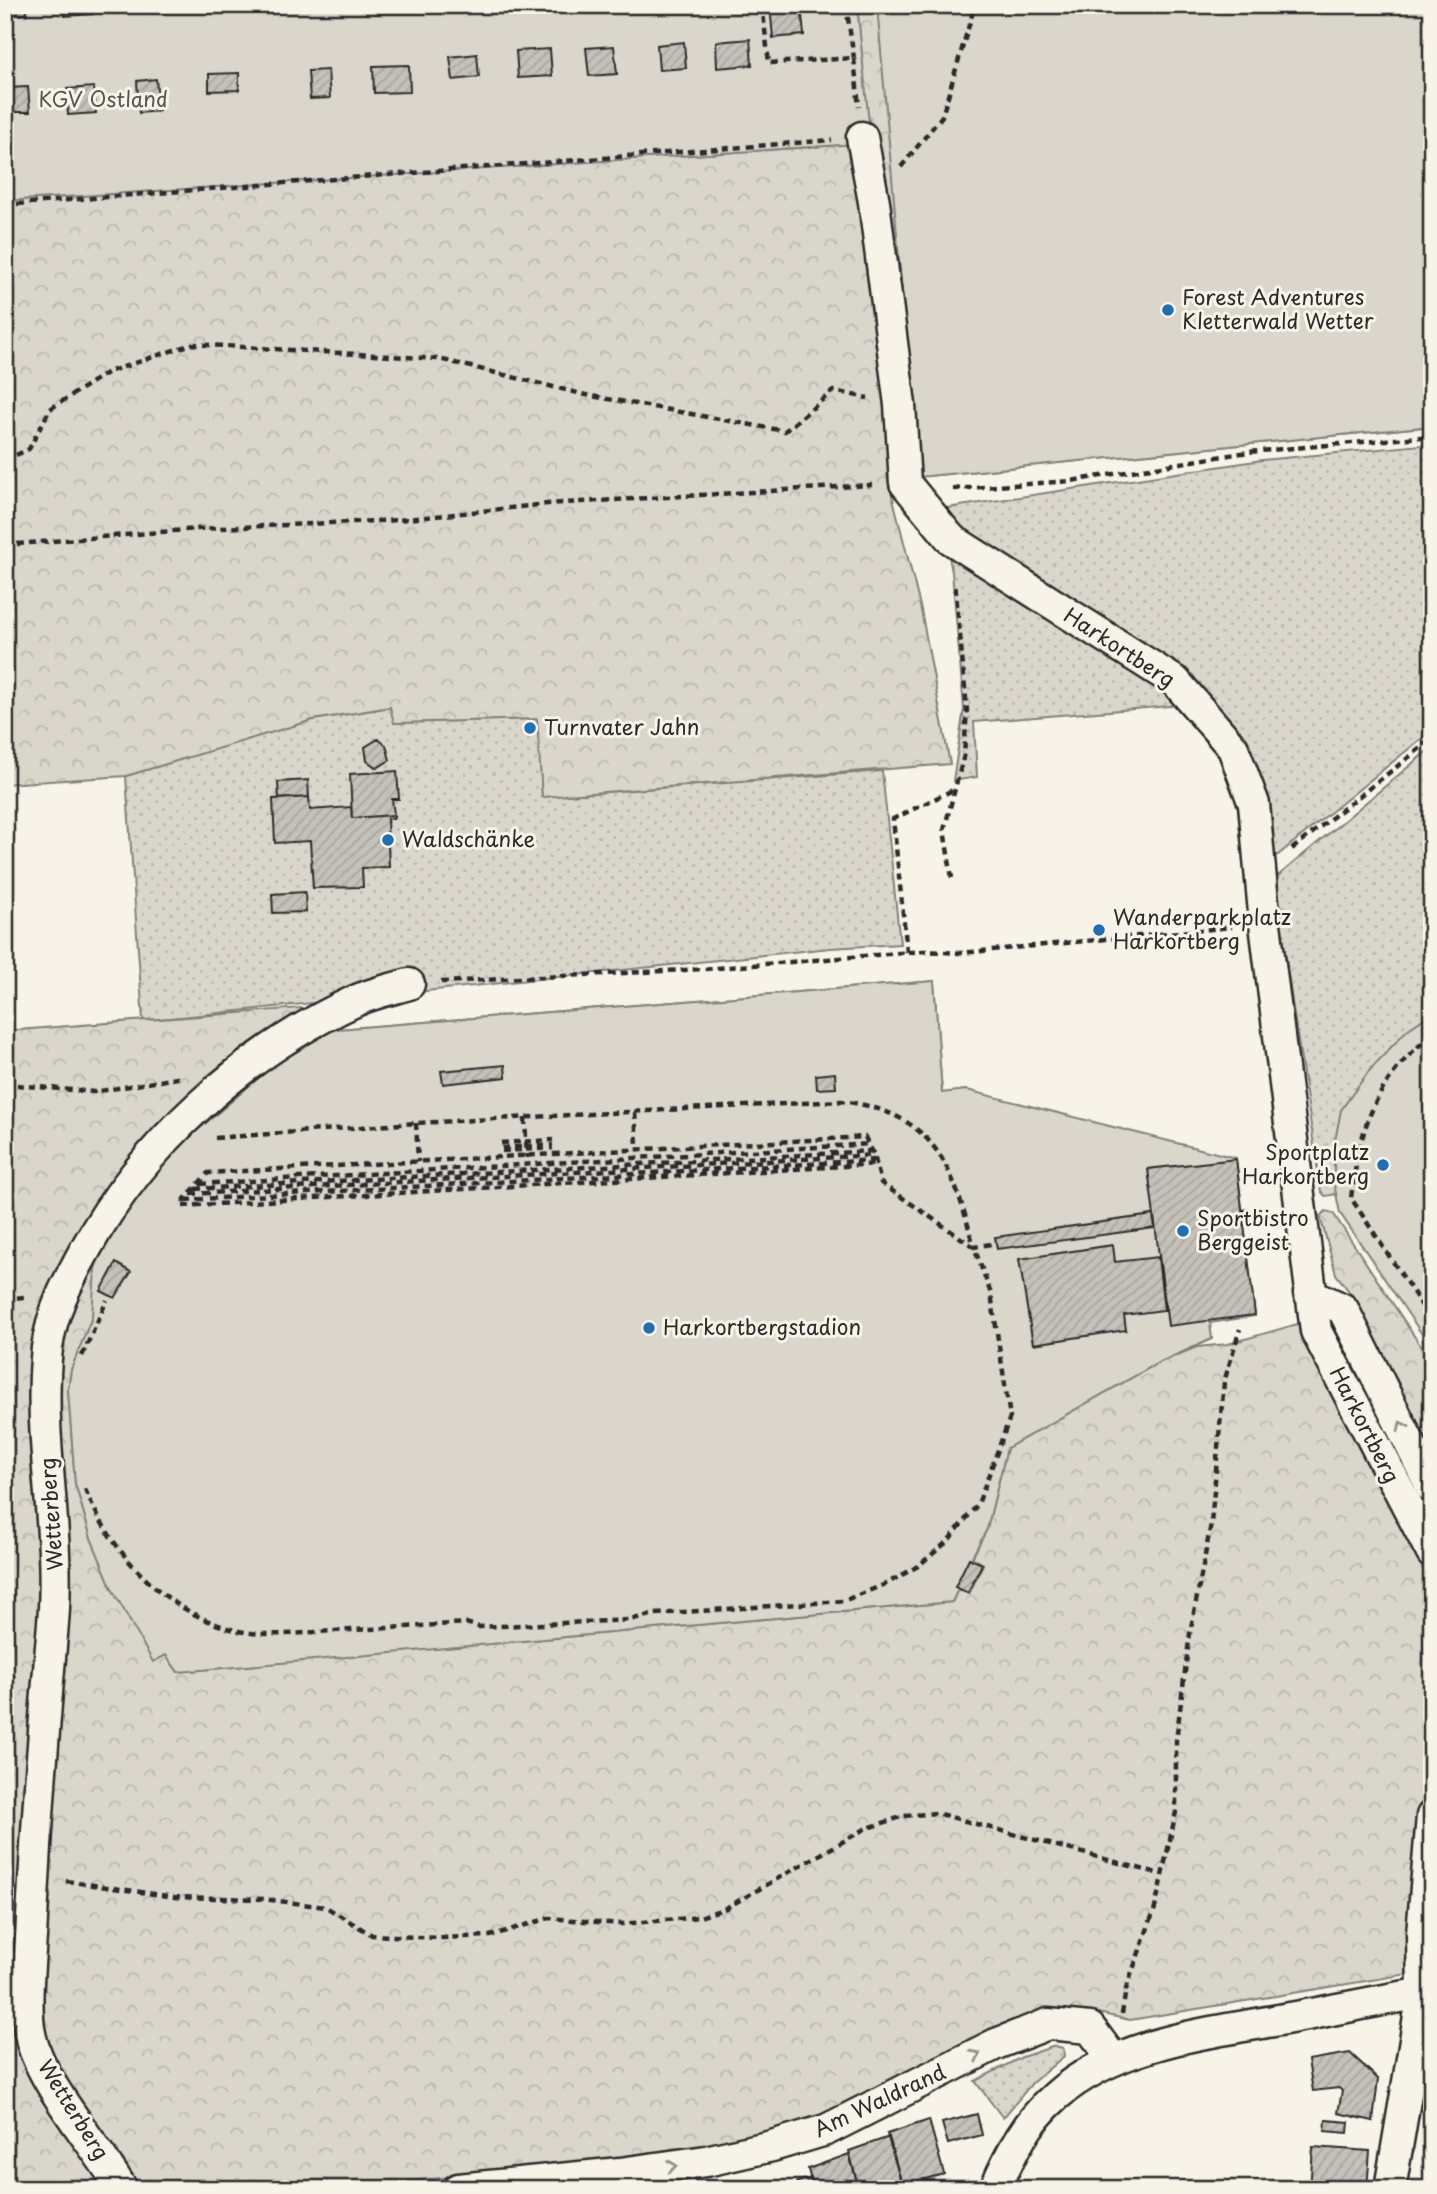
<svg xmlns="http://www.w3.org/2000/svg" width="1437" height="2194" font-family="'Playpen Sans',sans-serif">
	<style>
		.grass { fill: url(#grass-dots); stroke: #82807c; stroke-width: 2 }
		.forest { fill: url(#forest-crowns); stroke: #82807c; stroke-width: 2 }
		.garden { fill: #dad6cc; stroke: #82807c; stroke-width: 2 }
		.building { fill: url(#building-hatch); stroke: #2b2b2b; stroke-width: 2 }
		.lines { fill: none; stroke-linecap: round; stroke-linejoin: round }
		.minor-casing { stroke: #2b2b2b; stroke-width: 35 }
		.path { stroke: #2b2b2b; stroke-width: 4.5; stroke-dasharray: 7 5; stroke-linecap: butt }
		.minor { stroke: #f7f3e8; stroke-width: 30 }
		.oneway { stroke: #918f8a }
		.poi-dot { fill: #1f6fb2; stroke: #f7f3e8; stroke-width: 2.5 }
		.labels { text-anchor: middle; stroke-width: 6; stroke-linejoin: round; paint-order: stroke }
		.park-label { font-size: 21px; fill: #575653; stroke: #f7f3e8 }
		.poi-label { font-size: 21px; fill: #2b2b2b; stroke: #f7f3e8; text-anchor: start }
		.street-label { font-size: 21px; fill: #2b2b2b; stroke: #f7f3e8 }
	</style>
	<defs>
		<pattern id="grass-dots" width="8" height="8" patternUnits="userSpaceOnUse" patternTransform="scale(1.75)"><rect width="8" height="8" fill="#dad6cc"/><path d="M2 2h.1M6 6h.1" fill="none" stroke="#bbb8af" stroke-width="1.8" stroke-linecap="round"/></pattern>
		<pattern id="forest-crowns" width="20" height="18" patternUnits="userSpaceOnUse" patternTransform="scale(1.75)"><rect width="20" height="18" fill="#dad6cc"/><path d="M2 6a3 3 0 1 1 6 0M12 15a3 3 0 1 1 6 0" fill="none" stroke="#bbb8af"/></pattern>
		<pattern id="building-hatch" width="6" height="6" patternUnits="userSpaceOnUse" patternTransform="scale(1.75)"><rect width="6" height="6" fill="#c4c1b9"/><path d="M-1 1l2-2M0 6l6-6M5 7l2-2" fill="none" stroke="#a9a69f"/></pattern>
	</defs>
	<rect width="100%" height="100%" fill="#f7f3e8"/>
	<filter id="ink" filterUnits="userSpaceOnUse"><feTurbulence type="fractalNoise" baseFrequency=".0143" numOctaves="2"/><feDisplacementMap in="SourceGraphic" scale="14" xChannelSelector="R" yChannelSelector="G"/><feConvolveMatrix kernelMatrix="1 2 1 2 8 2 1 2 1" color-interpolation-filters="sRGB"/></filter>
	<g filter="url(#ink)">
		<path class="grass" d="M1432 444V730L1278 855H1273L1258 802 1182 705 974 722 977 777 953 781 964 709 952 572 940 509 1262 460Z
			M390 707 395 723 538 719 542 797 882 771 900 944 830 948 143 1021 126 776 313 720Z
			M1432 747V1082L1363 1190 1325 1196 1321 1191 1274 884 1278 876Z
			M1055 2046 1063 2048 1064 2056 1032 2083 1003 2118 975 2081 1022 2057Z"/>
		<path class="forest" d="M857 5H1432V426L918 477 887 475 921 610 950 764 542 797 537 719 394 723 390 707 313 720 126 776 5 784V201L870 143Z
			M934 981 942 1093 967 1090 92 1317 71 1370 68 1390 75 1483 91 1538 153 1661 166 1655 178 1672 952 1602 958 1588 969 1594 983 1564 972 1558 987 1529 1007 1448 1158 1363 1197 1347 1228 1344 1360 1306 1336 1274 1320 1216 1326 1211 1333 1213 1432 1363V1970L1130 2020 1093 2012 1050 2011 821 2118 703 2147 612 2161 330 2189H5V1031L301 1008 314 1031Z"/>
		<path class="garden" d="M5 5H857L871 143 5 201Z
			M877 5H1432V426L918 477Z
			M934 981 942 1093 967 1090 1236 1158 1255 1316 1210 1323 1212 1339 1158 1363 1007 1448 987 1529 972 1557 983 1564 969 1594 958 1589 952 1602 247 1666 178 1672 166 1655 153 1662 112 1589 91 1538 75 1483 68 1390 71 1370 92 1317 95 1269 104 1238 162 1161 313 1031Z
			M1432 1013V1349L1340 1213 1334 1184V1146L1341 1110 1369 1071 1407 1030Z"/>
		<path class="building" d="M5 5H26L27 14 5 16Z
			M64 5H92L93 14 65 16Z
			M770 5H801L804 35 773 38Z
			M750 39 752 65 717 68 716 42Z
			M684 42 686 68 659 70 657 45Z
			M614 46 617 74 589 76 586 48Z
			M550 49 552 76 518 78 516 51Z
			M477 54 479 77 453 80 450 57Z
			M409 65 410 92 374 93 373 66Z
			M328 70 330 98 310 99 308 71Z
			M239 73V90L209 91V74Z
			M156 79 159 111 139 113 137 81Z
			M28 87 30 112H5V88Z
			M94 87 96 113 68 115 67 89Z
			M378 739 386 745 390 760 377 768 367 761 365 747Z
			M397 771 399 799H392L394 815 352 818 350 774Z
			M308 780 309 797 279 799 278 782Z
			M309 797 310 810 351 807 352 818 394 815V818L387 819 389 867 362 868 363 887 313 888 310 841 275 843 273 799Z
			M305 892 306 912 273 913 272 894Z
			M505 1065 506 1077 443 1084 441 1071Z
			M835 1073 836 1088 817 1089 816 1075Z
			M1236 1159 1255 1315 1168 1326 1148 1169Z
			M1153 1215 1155 1228 997 1249 995 1237Z
			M1113 1245 1115 1262 1158 1257 1164 1310 1124 1315 1126 1330 1033 1344 1019 1259Z
			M116 1263 131 1272 115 1298 101 1291Z
			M969 1558 982 1564 968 1593 955 1587Z
			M1350 2053 1378 2079 1373 2121 1338 2113 1342 2091 1339 2088 1313 2091 1308 2060Z
			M977 2114 982 2135 948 2144 942 2123Z
			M929 2120 944 2174 902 2185 887 2134Z
			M1326 2120 1349 2122 1348 2133 1325 2131Z
			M889 2137 903 2188 859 2189 849 2151Z
			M1313 2147 1370 2151 1367 2189H1310Z
			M849 2154 859 2189H813L808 2169Z
			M811 2178 813 2189H798L797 2182Z"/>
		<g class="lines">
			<defs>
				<path id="minor" d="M862 137 874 202 900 405 905 483 951 539 1176 682 1233 748 1254 804 1265 924 1316 1331 1432 1553
					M1309 1293 1343 1309 1432 1488
					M122 2189C97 2146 42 2085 31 2038 23 2007 31 1952 32 1918 37 1820 44 1721 53 1623 61 1531 37 1439 47 1348 52 1311 67 1283 85 1250 143 1144 244 1052 355 1001 372 993 392 989 409 984
					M458 2189 620 2173 706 2161 772 2146 826 2130 996 2044 1048 2024 1090 2028 1114 2060
					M995 2189C1010 2154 1027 2121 1056 2096 1119 2040 1216 2032 1296 2017 1341 2009 1386 1998 1432 1992
					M1390 2189 1423 1993 1422 1934 1432 1816"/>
			</defs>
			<use href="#minor" class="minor-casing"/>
			<path class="path" d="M762 5 769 63 854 58 859 107
				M846 5 854 58
				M901 167 942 116 975 5
				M5 205 832 140
				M5 460 29 449 50 409 108 372 192 344 439 359 586 395 785 431 833 391 868 398
				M953 489 1071 481 1248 452 1432 436
				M5 545 197 529 398 520 547 504 872 485
				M1292 849 1432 739
				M952 878 944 830 964 755 967 709 955 582
				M907 952 893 819 953 790
				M441 982 705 969 924 951 961 953 1232 927
				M1432 1035C1374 1081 1360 1128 1351 1198L1432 1321
				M5 1084 94 1092 183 1077
				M635 1112 637 1145
				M525 1118 527 1158
				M416 1123 418 1162
				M215 1138 416 1123 841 1101C935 1113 952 1165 974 1247L996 1243
				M501 1143 553 1140
				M502 1148 553 1145
				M502 1151 553 1148
				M200 1184 870 1144
				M195 1189 872 1151
				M191 1194 874 1155
				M185 1200 875 1160
				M183 1206 877 1164
				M1242 1211 1270 1210
				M5 1299 25 1297
				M82 1356 107 1300
				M85 1489C112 1553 162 1609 231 1629 263 1638 299 1633 332 1631 377 1629 421 1626 466 1623L479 1627 629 1620 655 1614 843 1601 886 1584 918 1566 947 1542 978 1504 1010 1417 991 1294 974 1247 881 1183 874 1155 865 1137 208 1173 184 1200 183 1206
				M5 1685 14 1675
				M66 1881 174 1897 263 1899 326 1907 372 1935 439 1938 490 1936 549 1918 621 1924 700 1917 726 1908 865 1829 904 1816 936 1813 1160 1874
				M1122 2014 1126 1989 1155 1908 1176 1812V1740L1190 1633 1211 1524 1224 1382 1240 1329"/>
			<use href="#minor" class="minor"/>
		</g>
		<defs><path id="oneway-chevron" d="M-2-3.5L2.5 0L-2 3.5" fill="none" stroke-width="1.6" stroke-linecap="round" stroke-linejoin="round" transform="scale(1.75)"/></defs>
		<g class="oneway">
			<use href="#oneway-chevron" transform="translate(1402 1426) rotate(-116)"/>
			<use href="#oneway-chevron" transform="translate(976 2055) rotate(-28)"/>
			<use href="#oneway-chevron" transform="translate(672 2166) rotate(-8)"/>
		</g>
	</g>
	<g class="poi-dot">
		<circle cx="1168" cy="310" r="7"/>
		<circle cx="530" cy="728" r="7"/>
		<circle cx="388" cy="840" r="7"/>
		<circle cx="1099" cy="930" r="7"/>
		<circle cx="1383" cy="1165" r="7"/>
		<circle cx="1183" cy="1231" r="7"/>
		<circle cx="649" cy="1328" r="7"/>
	</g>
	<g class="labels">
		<g class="park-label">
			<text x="103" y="107">KGV Ostland</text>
		</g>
		<g class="poi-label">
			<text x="1182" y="305">Forest Adventures<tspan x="1182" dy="24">Kletterwald Wetter</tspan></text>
			<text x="544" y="735">Turnvater Jahn</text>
			<text x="402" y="847">Waldschänke</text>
			<text x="1113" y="925">Wanderparkplatz<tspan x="1113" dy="24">Harkortberg</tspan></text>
			<text x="1369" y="1160" text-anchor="end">Sportplatz<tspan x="1369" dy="24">Harkortberg</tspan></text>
			<text x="1197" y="1226">Sportbistro<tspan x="1197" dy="24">Berggeist</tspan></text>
			<text x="663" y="1335">Harkortbergstadion</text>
		</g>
		<g class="street-label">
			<text transform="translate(1119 648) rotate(33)" y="7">Harkortberg</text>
			<text transform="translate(1364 1425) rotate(63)" y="7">Harkortberg</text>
			<text transform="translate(52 1514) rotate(-94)" y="7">Wetterberg</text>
			<text transform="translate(880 2101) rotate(-25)" y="7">Am Waldrand</text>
			<text transform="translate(73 2110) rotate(58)" y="7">Wetterberg</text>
		</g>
	</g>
	<rect width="1437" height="2194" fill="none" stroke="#f7f3e8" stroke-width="28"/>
	<rect x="14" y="14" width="1409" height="2166" fill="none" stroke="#2b2b2b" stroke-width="2.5" filter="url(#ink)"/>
</svg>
